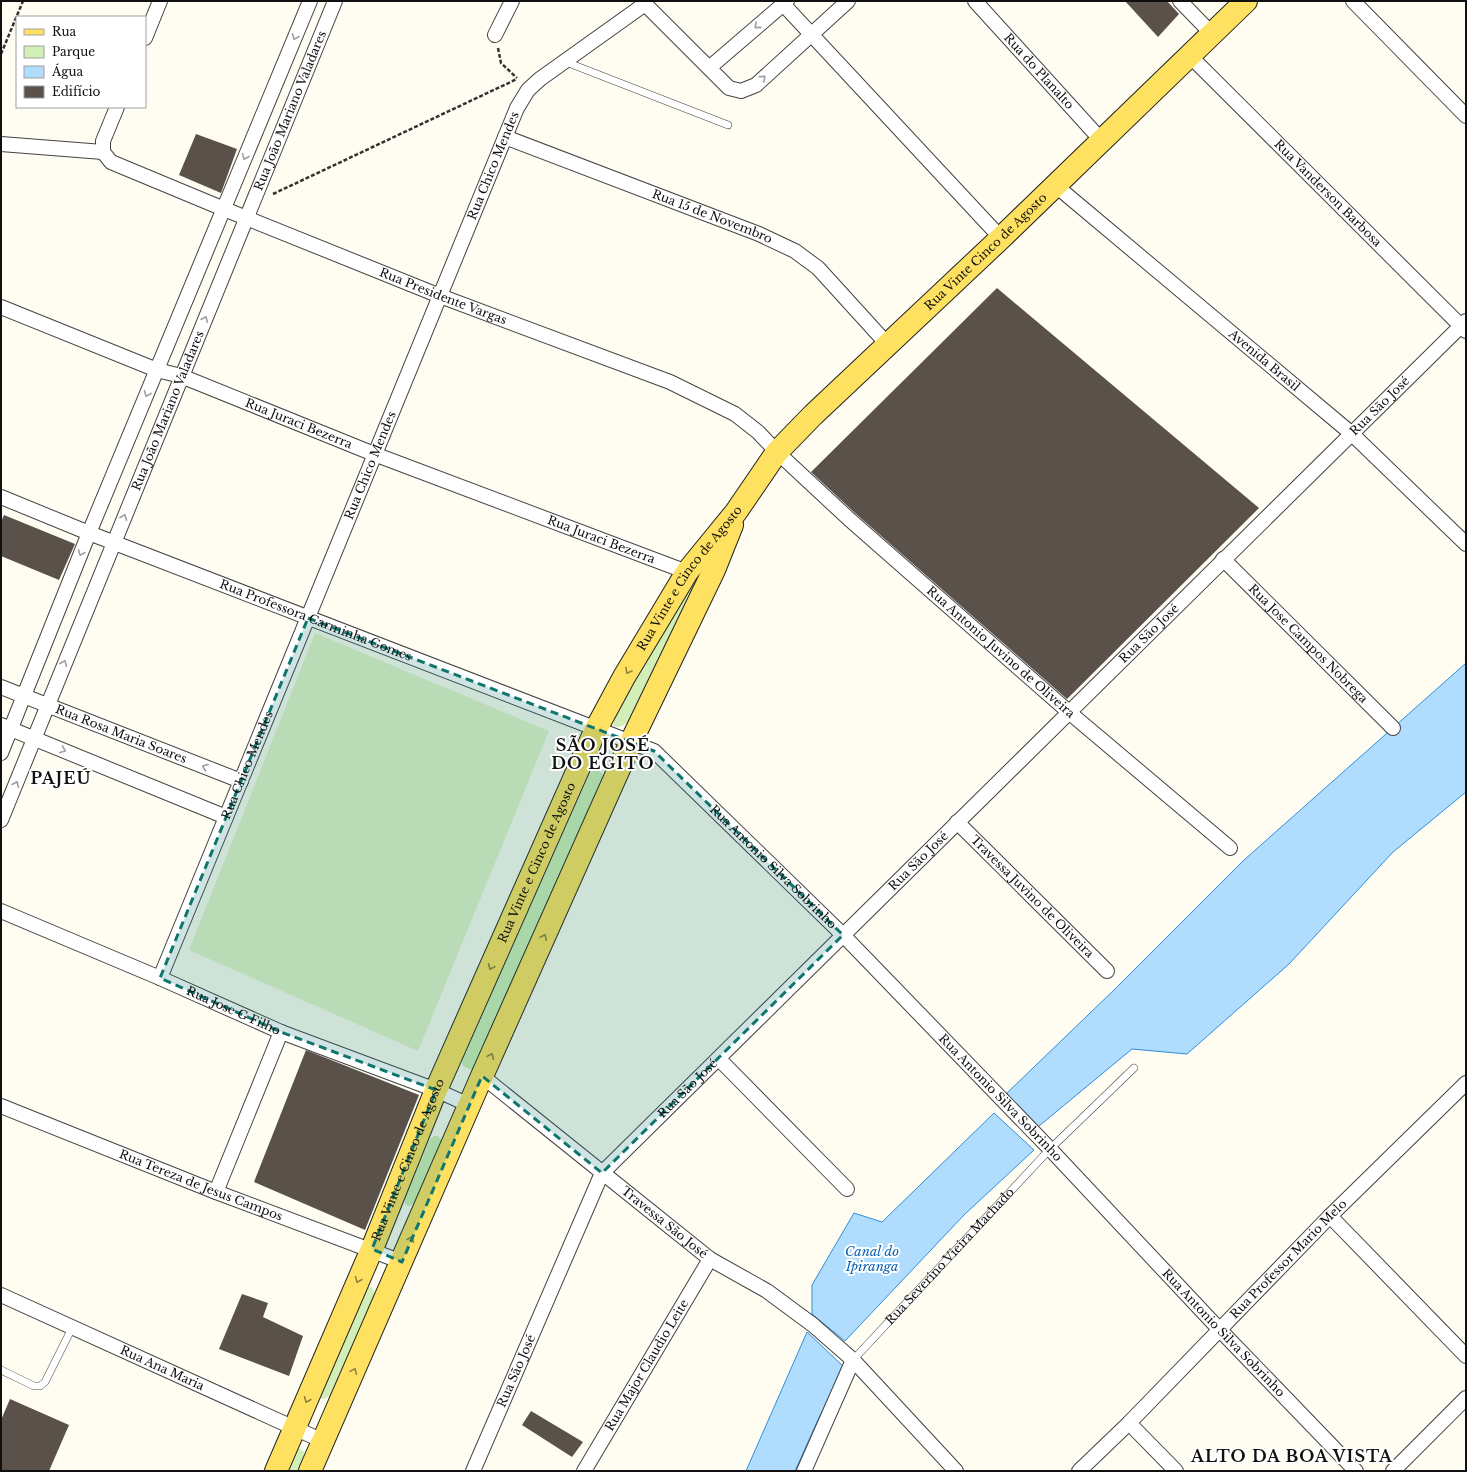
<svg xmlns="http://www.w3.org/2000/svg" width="1467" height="1472" font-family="'Libre Baskerville',serif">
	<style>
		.green { fill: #d1efb6 }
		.pitch { fill: #e4f5c9 }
		.water { fill: #b0dcfd; stroke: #2e8fdd }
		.building { fill: #5a514a }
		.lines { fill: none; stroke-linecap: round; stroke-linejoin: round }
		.service-casing { stroke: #434343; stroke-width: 8 }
		.minor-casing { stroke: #434343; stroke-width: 16 }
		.primary-casing { stroke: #212121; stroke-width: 24 }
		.path { stroke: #323232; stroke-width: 2.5; stroke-dasharray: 4 2; stroke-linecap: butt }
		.service { stroke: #fff; stroke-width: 7 }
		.minor { stroke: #fff; stroke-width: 14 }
		.primary { stroke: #ffe162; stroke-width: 22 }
		.oneway { stroke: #9f9f9f }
		.oneway2 { stroke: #93833d }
		.marked { fill: #0f766e; fill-opacity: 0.2; stroke: #0f766e; stroke-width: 3; stroke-dasharray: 8 5; stroke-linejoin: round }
		.labels { text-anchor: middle; stroke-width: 4; stroke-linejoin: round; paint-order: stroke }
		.street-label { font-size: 12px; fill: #101010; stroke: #fff }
		.water-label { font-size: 13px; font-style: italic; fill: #095fb2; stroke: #fff }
		.district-label { font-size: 16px; font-weight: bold; letter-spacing: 1px; fill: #101010; stroke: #fff }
	</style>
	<rect width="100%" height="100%" fill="#fffdf2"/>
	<path class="green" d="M711 553 632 718C627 723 622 729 613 726L616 713 671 615Z
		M598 768 603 775 476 1067 472 1070 463 1066 462 1061 590 773Z
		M434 1136H438L441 1139V1143L415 1203 409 1206 405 1204V1199L430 1139Z
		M367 1287H371L374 1290 375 1295 330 1397 322 1399 320 1396Z
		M295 1449H300L304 1452V1458L298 1471H284Z"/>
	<path class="pitch" d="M315 633 549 731 418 1051 189 950Z"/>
	<path class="water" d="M1466 663V792L1393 852 1289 964 1187 1054 1132 1049 1033 1131 1007 1093 1116 988 1244 860Z
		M994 1113 1034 1150 964 1215 845 1341 812 1314V1285L854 1213 882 1222Z
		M807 1332 844 1367 817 1422 795 1471H746Z"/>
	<path class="building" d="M1125 1H1167L1179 14 1158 37Z
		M196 134 237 149 221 193 179 175Z
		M997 288 1259 508 1067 699 855 513 811 472Z
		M4 515 75 544 59 580 1 556V522Z
		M306 1050 419 1095 365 1230 254 1182Z
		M242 1294 268 1303 263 1317 303 1336 289 1376 219 1349Z
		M10 1399 69 1425 49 1471H1V1420Z
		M531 1411 583 1442 572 1457 522 1425Z"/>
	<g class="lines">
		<defs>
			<g id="service">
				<path d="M566 62 728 125"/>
				<path id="s1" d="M853 1360 1050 1149 1134 1068"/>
				<path d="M1 1370 34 1386H40L45 1382 72 1328"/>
			</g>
			<g id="minor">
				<path d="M642 1 729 88 741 91 756 85 848 1"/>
				<path id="s2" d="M975 1 1102 141"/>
				<path d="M1180 1 1212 34"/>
				<path d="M1353 1 1466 116"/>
				<path d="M783 4 1001 238"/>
				<path d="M495 35 512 1"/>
				<path d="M145 38 160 1"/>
				<path id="s3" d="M1189 55 1466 331"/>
				<path d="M709 68 787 1"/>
				<path id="s4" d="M505 137 759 234 795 251 818 268 888 345"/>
				<path d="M1 144 103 152"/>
				<path id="s5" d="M103 152 111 162 224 209 440 296 670 382 735 414 758 432 777 452 849 519 1070 713 1230 848"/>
				<path d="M103 152V141L117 107"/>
				<path id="s6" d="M1055 185 1352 434 1466 544"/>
				<path id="s7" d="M1 307 157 370 181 376 374 454 687 572"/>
				<path id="s8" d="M1 497 89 533 654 751 843 935 1050 1149 1219 1329 1356 1471"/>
				<path id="s9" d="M1223 559 1393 728"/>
				<path id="s10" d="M1 687 241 781"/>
				<path d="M1 725 226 817"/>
				<path d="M1 753 89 533 310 1"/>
				<path id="s11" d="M1 820 335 1"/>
				<path id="s12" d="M957 822 1107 971"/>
				<path id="s13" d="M1 911 160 978 281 1032 436 1090 469 1105"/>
				<path id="s14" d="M160 978 517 108 528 90 540 79 645 4"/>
				<path d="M719 1059 847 1189"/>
				<path id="s15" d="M482 1076 710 1259 767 1291 813 1325 853 1360 956 1471"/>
				<path id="s16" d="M1 1106 216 1192 402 1262"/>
				<path d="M216 1192 281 1032"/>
				<path d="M1330 1216 1466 1356"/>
				<path id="s17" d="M1 1295 323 1441"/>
				<path d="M1129 1423 1176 1471"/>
				<path id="s18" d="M473 1471 602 1173 1466 321"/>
				<path id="s19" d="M584 1471 710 1259"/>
				<path d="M804 1471 853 1360"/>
				<path id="s20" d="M1079 1471 1129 1423 1330 1216 1466 1083"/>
				<path d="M1393 1471 1466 1398"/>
			</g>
			<g id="primary">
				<path id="s21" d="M276 1471 372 1249 436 1090 596 729 624 677 687 572 736 512 777 452 813 415 1001 238 1246 1"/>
				<path d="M310 1471 482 1076 631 742 714 570 732 525"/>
			</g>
		</defs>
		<use href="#service" class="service-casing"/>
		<use href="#minor" class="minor-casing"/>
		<use href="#primary" class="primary-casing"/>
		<path class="path" d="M498 48 501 63 517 78
			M1 54 23 1
			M273 194 517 79"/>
		<use href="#service" class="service"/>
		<use href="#minor" class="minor"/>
		<use href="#primary" class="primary"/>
	</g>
	<defs><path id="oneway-chevron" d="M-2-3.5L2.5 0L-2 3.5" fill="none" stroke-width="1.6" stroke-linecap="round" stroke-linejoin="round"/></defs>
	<g class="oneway">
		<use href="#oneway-chevron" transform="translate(757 26) rotate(139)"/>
		<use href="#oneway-chevron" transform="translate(295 37) rotate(112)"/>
		<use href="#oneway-chevron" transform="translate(763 78) rotate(-42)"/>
		<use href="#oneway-chevron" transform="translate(245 157) rotate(112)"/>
		<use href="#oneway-chevron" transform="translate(205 319) rotate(-67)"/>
		<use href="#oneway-chevron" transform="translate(147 394) rotate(112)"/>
		<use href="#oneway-chevron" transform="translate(124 517) rotate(-68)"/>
		<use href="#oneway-chevron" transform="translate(81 553) rotate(112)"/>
		<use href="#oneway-chevron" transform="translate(64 663) rotate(-68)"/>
		<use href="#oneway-chevron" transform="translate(63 750) rotate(22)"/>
		<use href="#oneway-chevron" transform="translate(205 767) rotate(-159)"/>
		<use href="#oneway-chevron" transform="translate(16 784) rotate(-67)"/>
	</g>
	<g class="oneway2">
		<use href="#oneway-chevron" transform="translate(628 671) rotate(120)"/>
		<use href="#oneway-chevron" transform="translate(544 937) rotate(-66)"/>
		<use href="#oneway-chevron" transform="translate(491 967) rotate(114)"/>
		<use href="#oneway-chevron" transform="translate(491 1056) rotate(-66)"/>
		<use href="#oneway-chevron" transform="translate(411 1239) rotate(-67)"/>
		<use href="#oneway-chevron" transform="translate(358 1280) rotate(113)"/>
		<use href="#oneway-chevron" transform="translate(354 1371) rotate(-66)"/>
		<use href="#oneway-chevron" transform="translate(307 1400) rotate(113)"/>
	</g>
	<path class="marked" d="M308 618 654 751 843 935 602 1173 482 1076 402 1262 372 1249 436 1090 281 1032 160 978Z"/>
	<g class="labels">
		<g class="street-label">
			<text dy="4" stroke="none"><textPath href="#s2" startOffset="95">Rua do Planalto</textPath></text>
			<text dy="4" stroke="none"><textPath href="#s11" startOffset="766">Rua João Mariano Valadares</textPath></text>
			<text dy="4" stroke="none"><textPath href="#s14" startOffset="878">Rua Chico Mendes</textPath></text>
			<text dy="4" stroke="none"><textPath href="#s3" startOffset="196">Rua Vanderson Barbosa</textPath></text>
			<text dy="4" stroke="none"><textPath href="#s4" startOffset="222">Rua 15 de Novembro</textPath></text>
			<text dy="4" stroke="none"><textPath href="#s21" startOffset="1429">Rua Vinte Cinco de Agosto</textPath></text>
			<text dy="4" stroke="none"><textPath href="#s5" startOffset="371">Rua Presidente Vargas</textPath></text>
			<text dy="4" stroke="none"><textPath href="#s6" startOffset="273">Avenida Brasil</textPath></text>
			<text dy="4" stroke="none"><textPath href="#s18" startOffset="1417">Rua São José</textPath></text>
			<text dy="4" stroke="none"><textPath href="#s11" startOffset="442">Rua João Mariano Valadares</textPath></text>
			<text dy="4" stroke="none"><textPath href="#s7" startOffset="320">Rua Juraci Bezerra</textPath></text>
			<text dy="4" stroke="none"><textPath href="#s14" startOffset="554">Rua Chico Mendes</textPath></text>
			<text dy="4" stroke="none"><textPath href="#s7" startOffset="644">Rua Juraci Bezerra</textPath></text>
			<text dy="4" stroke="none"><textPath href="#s21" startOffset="986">Rua Vinte e Cinco de Agosto</textPath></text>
			<text dy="4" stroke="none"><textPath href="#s8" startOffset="338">Rua Professora Carminha Gomes</textPath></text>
			<text dy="4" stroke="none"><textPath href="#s18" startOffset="1093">Rua São José</textPath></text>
			<text dy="4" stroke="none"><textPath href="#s9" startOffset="120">Rua Jose Campos Nobrega</textPath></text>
			<text dy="4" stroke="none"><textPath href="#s5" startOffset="1043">Rua Antonio Juvino de Oliveira</textPath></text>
			<text dy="4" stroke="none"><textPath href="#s10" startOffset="129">Rua Rosa Maria Soares</textPath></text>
			<text dy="4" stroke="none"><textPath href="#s14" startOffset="230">Rua Chico Mendes</textPath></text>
			<text dy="4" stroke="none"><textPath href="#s18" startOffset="769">Rua São José</textPath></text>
			<text dy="4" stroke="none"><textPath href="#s21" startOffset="662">Rua Vinte e Cinco de Agosto</textPath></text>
			<text dy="4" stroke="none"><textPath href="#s8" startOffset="867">Rua Antonio Silva Sobrinho</textPath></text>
			<text dy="4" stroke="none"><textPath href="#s12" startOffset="106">Travessa Juvino de Oliveira</textPath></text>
			<text dy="4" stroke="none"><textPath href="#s13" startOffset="253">Rua Jose G Filho</textPath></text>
			<text dy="4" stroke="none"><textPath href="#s18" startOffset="445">Rua São José</textPath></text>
			<text dy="4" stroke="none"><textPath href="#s8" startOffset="1191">Rua Antonio Silva Sobrinho</textPath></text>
			<text dy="4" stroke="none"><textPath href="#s21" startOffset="338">Rua Vinte e Cinco de Agosto</textPath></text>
			<text dy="4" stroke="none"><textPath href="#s16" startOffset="215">Rua Tereza de Jesus Campos</textPath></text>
			<text dy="4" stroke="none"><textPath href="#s15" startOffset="234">Travessa São José</textPath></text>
			<text dy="4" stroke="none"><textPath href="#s1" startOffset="142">Rua Severino Vieira Machado</textPath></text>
			<text dy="4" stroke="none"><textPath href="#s20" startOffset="298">Rua Professor Mario Melo</textPath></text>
			<text dy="4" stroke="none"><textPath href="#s8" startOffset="1515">Rua Antonio Silva Sobrinho</textPath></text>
			<text dy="4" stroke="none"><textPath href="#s19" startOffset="123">Rua Major Claudio Leite</textPath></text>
			<text dy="4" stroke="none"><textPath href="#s17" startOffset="177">Rua Ana Maria</textPath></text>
			<text dy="4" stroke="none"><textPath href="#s18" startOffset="109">Rua São José</textPath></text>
		</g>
		<g class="water-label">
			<text x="872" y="1256">Canal do<tspan x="872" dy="15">Ipiranga</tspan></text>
		</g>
		<g class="district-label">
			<text x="603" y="751">SÃO JOSÉ<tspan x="603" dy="18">DO EGITO</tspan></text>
			<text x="61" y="784">PAJEÚ</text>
			<text x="1292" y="1462">ALTO DA BOA VISTA</text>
		</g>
	</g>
	<rect width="1467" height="1472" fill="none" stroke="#101010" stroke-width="4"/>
	<rect x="16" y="16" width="130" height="92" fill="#ffffff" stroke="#9f9f9f"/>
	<rect x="24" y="29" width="20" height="6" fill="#ffe162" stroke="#9f9f9f"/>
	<text x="52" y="36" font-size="12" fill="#101010">Rua</text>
	<rect x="24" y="46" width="20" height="12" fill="#d1efb6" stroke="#9f9f9f"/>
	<text x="52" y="56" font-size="12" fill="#101010">Parque</text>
	<rect x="24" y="66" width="20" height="12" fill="#b0dcfd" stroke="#9f9f9f"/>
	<text x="52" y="76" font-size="12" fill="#101010">Água</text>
	<rect x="24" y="86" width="20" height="12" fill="#5a514a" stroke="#9f9f9f"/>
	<text x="52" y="96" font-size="12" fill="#101010">Edifício</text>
</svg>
